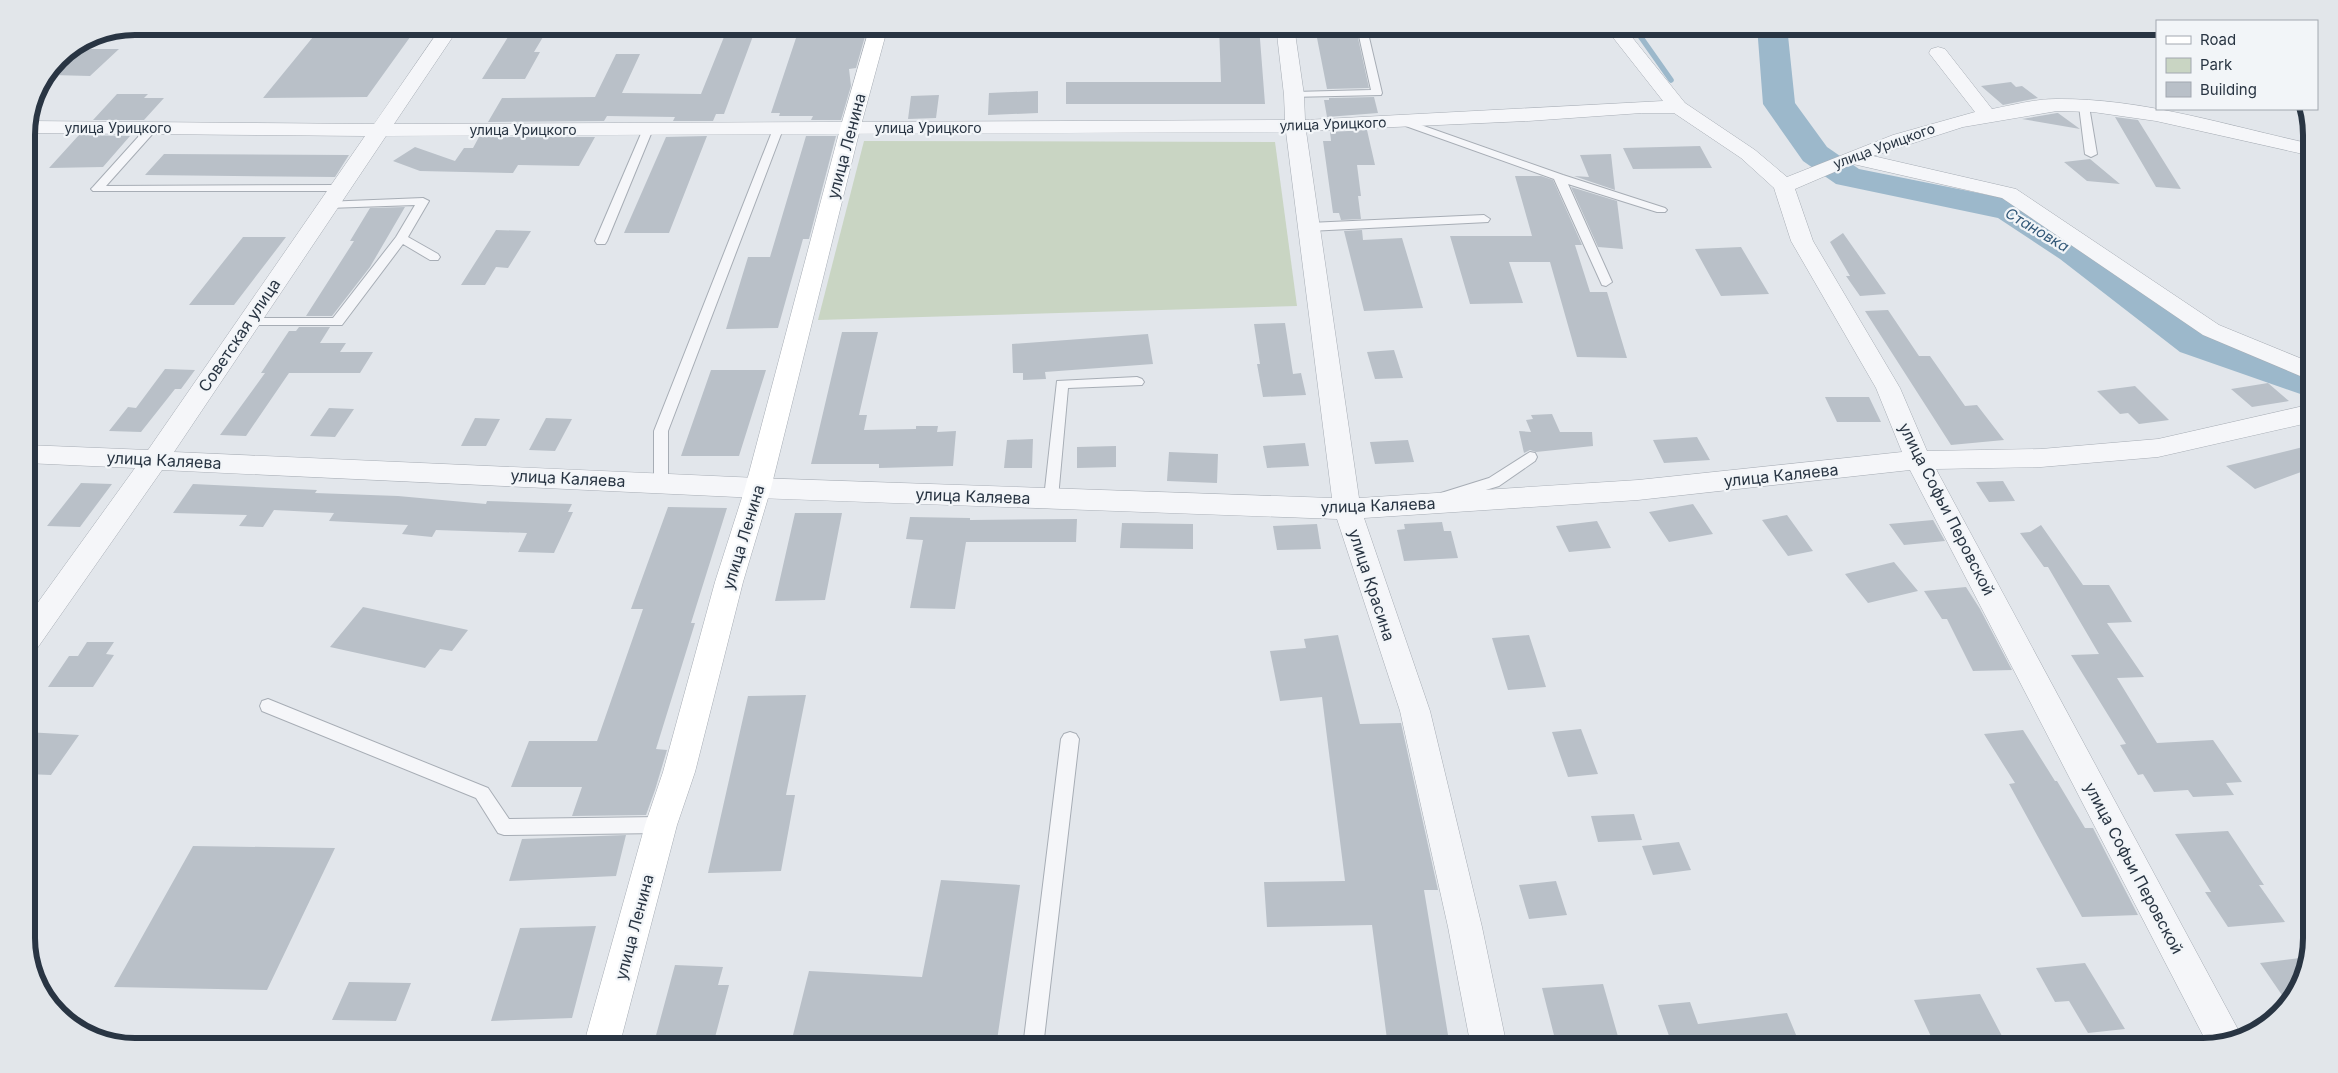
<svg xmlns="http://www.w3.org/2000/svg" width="2338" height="1073" font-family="Inter,sans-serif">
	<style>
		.green { fill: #c9d5c3 }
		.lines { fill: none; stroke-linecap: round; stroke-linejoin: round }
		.stream { stroke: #9cb8cb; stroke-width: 5.5 }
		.river { fill: #9cb8cb; fill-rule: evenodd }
		.building { fill: #b9c0c8 }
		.lane-casing { stroke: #a7adb5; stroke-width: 2 }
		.street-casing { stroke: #a7adb5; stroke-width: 1 }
		.secondary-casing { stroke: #a7adb5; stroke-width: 1 }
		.lane { fill: #f5f6f9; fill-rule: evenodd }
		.street { fill: #f5f6f9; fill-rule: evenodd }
		.secondary { fill: #fff; fill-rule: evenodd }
		.labels { text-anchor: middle; stroke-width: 4.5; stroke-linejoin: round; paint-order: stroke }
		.far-street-label { font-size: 14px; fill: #293543; stroke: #f2f5f8 }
		.far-water-label { font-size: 15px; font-style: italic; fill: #325878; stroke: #f2f5f8 }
		.street-label { font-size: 16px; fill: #293543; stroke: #f2f5f8 }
		.rim { fill: none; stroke: #293543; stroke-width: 6 }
	</style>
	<rect width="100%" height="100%" fill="#e2e6eb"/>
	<path class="green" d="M864 141 1275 142 1297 306 818 320Z"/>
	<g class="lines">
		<path class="stream" d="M1633 26 1671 80"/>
		<path class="river" d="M1757 26H1787L1795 103 1827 147 1859 169 2023 202 2086 243 2208 334 2312 369V398L2180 352 2060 259 1998 218 1836 184 1803 161 1763 104Z"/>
	</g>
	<path class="building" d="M322 26H418L367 97 263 98Z
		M800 26H868L856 68 849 69 851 86 841 120H811L813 116H779L780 113H771Z
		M1219 26H1259L1265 104H1066V82H1221Z
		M728 27 756 28 724 114H716L713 121H673L675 117 607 116 604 121 488 122 502 98 595 97 616 54H640L622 93 701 94Z
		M508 37H543L534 52H540L525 79H482Z
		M1317 38H1358L1369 88 1327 89Z
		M82 49H119L90 76 52 75Z
		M2011 82 2016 87 2022 86 2038 98 2003 105 1981 86Z
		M1038 91V113L988 115 989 93Z
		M117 94H148L144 98H164L144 120H93Z
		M939 95 936 118 908 119 911 96Z
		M1374 97 1378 113 1327 117 1324 100H1329V98Z
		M2058 113 2080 129 2022 119 2057 113Z
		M2115 117 2138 120 2181 189 2156 187Z
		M1367 130 1375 165H1357L1361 196H1358L1361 219 1341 220 1339 213H1333L1323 141H1331L1330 132Z
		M79 135 130 136 103 167 49 168Z
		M707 136 669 233H624L666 137Z
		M806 136H836L809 239H803L778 328 726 329 748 257H770Z
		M479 137H595L579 166 518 165 513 173 420 171 393 161 415 147 455 161 464 148H473Z
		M1700 146 1712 168 1633 169 1623 148Z
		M164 154 349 155 335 177 145 175Z
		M1611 154 1615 190 1574 176 1589 177 1580 155Z
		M2090 159 2120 184 2087 181 2064 162Z
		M1515 176H1541L1553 180 1582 245H1575L1590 292H1607L1627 358 1577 357 1550 262H1509L1523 303 1470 304 1450 236H1532Z
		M1571 187 1617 201 1623 249 1598 247Z
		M405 207 370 267 332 316H306L354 241H350L370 208Z
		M496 230 531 231 508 268 496 267 485 285H461Z
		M1362 230 1363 240 1402 238 1423 308 1364 311 1344 231Z
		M1843 233 1886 294 1860 296 1846 276H1850L1830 242Z
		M243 237H286L234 305H189Z
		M1741 247 1769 294 1721 296 1695 249Z
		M1888 310 1919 356H1930L1965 406 1977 405 2004 440 1951 445 1865 311Z
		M1285 323 1293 374 1301 373 1306 395 1263 397 1257 364H1260L1254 324Z
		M299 327H330L320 343H346L340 352H373L360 373H289L246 436 220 435 265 373H261L289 331H296Z
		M842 332H878L859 415H867L864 430 916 429V426H938L937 432 956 431 953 466 879 468V464H811Z
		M1148 334 1153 364 1045 372 1046 379 1023 380V373H1013L1012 344Z
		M1394 350 1403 378 1375 379 1367 352Z
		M165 369 195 370 181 389H175L141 432 109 431 128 407 136 408Z
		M711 370H766L739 456H681Z
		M2268 383 2289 401 2252 407 2231 389Z
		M2135 386 2169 420 2139 424 2128 413 2120 414 2097 391Z
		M1825 397H1869L1881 422H1837Z
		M329 408 354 409 335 437 310 436Z
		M1552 414 1560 432H1592L1593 446 1536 452 1530 450 1524 453 1519 431 1531 432 1526 420 1533 419 1531 415Z
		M475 418 500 419 486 446H461Z
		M546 418 572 419 555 451 529 450Z
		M1697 437 1710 460 1664 463 1653 440Z
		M1033 439 1032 468H1004L1007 440Z
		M1408 440 1414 462 1375 464 1370 442Z
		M1305 443 1309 466 1267 468 1263 446Z
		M1116 446V467L1077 468V447Z
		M2303 447 2312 454V468L2255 489 2226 466Z
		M1169 452 1218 454 1217 483 1167 481Z
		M2003 481 2015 501 1989 502 1976 482Z
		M81 483 112 484 80 527 47 526Z
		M193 484 317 490 315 493 398 496 486 504 487 501 572 504 568 512H573L554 553 518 552 527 533 436 530 432 537 402 534 408 525 329 521 334 513 274 510 263 527 239 526 247 515 173 513Z
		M1693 504 1713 534 1669 542 1649 512Z
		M668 507 727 508 691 623H695L656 749 667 750 655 790 646 815 572 816 582 787H511L529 741H597L643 609H631Z
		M795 513H842L825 600 775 601Z
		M1787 515 1813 551 1788 556 1762 520Z
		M910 517 970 518V520L1077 519 1076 542H966L955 609 910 608 923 540 906 539Z
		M1933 520 1945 541 1904 545 1889 524Z
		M1597 521 1611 548 1569 552 1556 526Z
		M1442 522 1444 531H1451L1458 558 1404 561 1397 530 1405 529 1404 524Z
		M1122 523 1193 524V549L1120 548Z
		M1317 524 1321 549 1277 550 1273 526Z
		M2041 525 2083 585H2109L2132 622 2107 623 2144 677 2117 678 2157 743 2213 740 2242 782 2226 783 2234 795 2193 797 2188 790 2154 792 2143 774 2138 775 2120 745 2126 744 2071 655 2099 654 2048 567H2044L2020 533 2030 532Z
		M1894 562 1918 591 1868 603 1845 574Z
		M1966 587 1980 609 2012 670 1973 671 1947 619H1942L1924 591Z
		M363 607 468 630 452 651 440 649 425 668 330 647Z
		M1338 635 1360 724 1401 723 1438 890H1424L1450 1047H1388L1372 925 1267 927 1264 882 1345 881 1322 697 1280 701 1270 651 1306 648 1304 639Z
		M1529 635 1546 687 1508 690 1492 638Z
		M87 642H114L106 654 114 655 93 687H48L69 656H78Z
		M806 695 786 795H795L781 871 708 873 748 696Z
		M1581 729 1598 774 1568 777 1552 732Z
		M2023 730 2055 781H2057L2085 828H2093L2138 915 2082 917 2009 784 2015 783 1984 734Z
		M26 732 79 735 51 775 26 774Z
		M1634 814 1642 840 1598 842 1591 816Z
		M2228 831 2264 885H2259L2285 922 2228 927 2205 892H2211L2175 834Z
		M626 835 616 876 509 881 522 839Z
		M1679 842 1691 870 1653 875 1642 846Z
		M193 846 335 848 267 990 114 987Z
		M941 880 1020 885 996 1047 793 1035 809 971 922 977Z
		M1556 881 1567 915 1529 919 1519 885Z
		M596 926 572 1018 491 1021 520 928Z
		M2308 957 2303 980 2286 1001 2260 963Z
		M2085 963 2125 1029 2088 1033 2069 1001 2055 1002 2036 968Z
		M675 965 723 967 718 985H729L714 1041 655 1039Z
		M349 982 411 983 396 1021 332 1020Z
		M1603 984 1621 1047H1557L1542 988Z
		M1980 994 2002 1036 1934 1043 1914 1000Z
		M1690 1002 1698 1024 1787 1013 1801 1047H1673L1658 1005Z"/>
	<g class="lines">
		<defs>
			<path id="lane" d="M1363 30 1368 33 1382 93 1381 95 1290 97 1289 95 1294 92 1371 90 1359 36 1286 37 1281 34 1282 32Z
				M2084 103 2089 106 2097 154 2091 157 2085 154 2079 106Z
				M1404 119 1563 175 1665 208 1667 210 1665 212H1657L1568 184 1612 282 1606 286 1602 285 1554 179 1400 124 1399 122Z
				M152 125 157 128 156 130 106 186 339 185 345 188 339 191H93L91 189 93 187 148 126Z
				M648 126 653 129 607 241 605 244H597L595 241 643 129Z
				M778 126 783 129 668 431V483L666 487H656L654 483V431L773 129Z
				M423 198 429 201 408 237 438 254 440 257 438 260H430L403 244 342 325H243L242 322 243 319 248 318H333L396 237 415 205 328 208 322 204 324 202Z
				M1484 215 1490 219 1488 222 1309 231 1303 227 1309 223Z
				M31 261 37 265 30 273 26 274V262Z
				M1137 377 1142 379 1144 382 1142 385 1068 388 1058 498 1056 502H1046L1044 498 1057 381Z
				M1530 452 1535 453 1537 457 1535 461 1499 486 1446 502 1441 501 1439 497 1441 493 1489 478Z
				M268 699 488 788 509 819 661 817 667 819 670 825 667 831 661 833 504 835 498 833 476 798 262 711 260 706 262 701Z
				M1070 732 1076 734 1079 739 1043 1047H1023L1061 739 1064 734Z"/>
			<path id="street" d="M442 26H460L394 124 1285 120 1284 95 1276 26H1294L1304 95 1305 120 1663 101 1604 26H1623L1685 103 1755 150 1787 177 1893 135 1975 112 1929 53 1931 49 1938 47 1945 49 1992 109C2013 105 2035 99 2056 99 2143 98 2228 126 2312 144V156L2156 121 2093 112 2057 111 1963 127 1873 156 2016 189 2219 325 2312 363V381L2203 335 2002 198 1853 164 1795 189 1813 241 1900 388 1927 451 2041 449 2158 439 2312 404V422L2158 457 2041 467 1936 469 2241 1035 2208 1045 1910 470 1638 500 1364 518 1430 711 1482 927 1507 1047H1471L1448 927 1400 711 1337 519 758 498 162 470 36 650 26 654V619L135 468 26 463V445L148 450 365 136 27 133 28 121 374 124ZM1642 113H1674L1741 158 1774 188 1791 241 1876 388 1902 452 1638 480 1359 498 1306 131 1528 121ZM1286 132 1332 498 758 478 174 452 386 136Z"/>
			<path id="secondary" d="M870 26H888L860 129 771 488 743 582 695 772 677 825 619 1047H583L645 825 663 772 715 582 745 488 840 129Z"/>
		</defs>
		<use href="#lane" class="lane-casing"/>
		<use href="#street" class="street-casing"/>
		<use href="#secondary" class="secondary-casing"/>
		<use href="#lane" class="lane"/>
		<use href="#street" class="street"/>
		<use href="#secondary" class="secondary"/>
	</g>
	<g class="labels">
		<g class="far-street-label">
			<text transform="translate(1333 124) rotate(-2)" y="5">улица Урицкого</text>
			<text x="118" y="133">улица Урицкого</text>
			<text x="928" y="133">улица Урицкого</text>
			<text x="523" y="135">улица Урицкого</text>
			<text transform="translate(1884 146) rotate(-20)" y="5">улица Урицкого</text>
		</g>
		<g class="far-water-label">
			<text transform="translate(2037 230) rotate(31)" y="5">Становка</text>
		</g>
		<g class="street-label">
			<text transform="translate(846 146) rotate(-75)" y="6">улица Ленина</text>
			<text transform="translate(239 335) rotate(-56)" y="6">Советская улица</text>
			<text transform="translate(164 460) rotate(3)" y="6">улица Каляева</text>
			<text transform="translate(1781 475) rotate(-6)" y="6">улица Каляева</text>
			<text transform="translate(568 478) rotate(3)" y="6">улица Каляева</text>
			<text transform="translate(973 496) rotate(2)" y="6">улица Каляева</text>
			<text transform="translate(1378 505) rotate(-2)" y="6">улица Каляева</text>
			<text transform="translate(1947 509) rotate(63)" y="6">улица Софьи Перовской</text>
			<text transform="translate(743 537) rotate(-73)" y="6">улица Ленина</text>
			<text transform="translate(1372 585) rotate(72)" y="6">улица Красина</text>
			<text transform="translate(2134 868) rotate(62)" y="6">улица Софьи Перовской</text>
			<text transform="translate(634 927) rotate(-75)" y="6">улица Ленина</text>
		</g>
	</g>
	<path d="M0 0H2338V1073H0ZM135 35H2203A100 100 0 0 1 2303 135V938A100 100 0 0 1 2203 1038H135A100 100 0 0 1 35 938V135A100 100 0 0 1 135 35Z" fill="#e2e6ea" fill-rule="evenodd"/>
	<path class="rim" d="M135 35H2203A100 100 0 0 1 2303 135V938A100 100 0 0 1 2203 1038H135A100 100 0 0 1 35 938V135A100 100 0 0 1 135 35Z"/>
	<rect x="2156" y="20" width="162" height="90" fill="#f2f5f8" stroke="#a2a8b0"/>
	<rect x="2166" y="36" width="25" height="8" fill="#ffffff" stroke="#a2a8b0"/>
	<text x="2200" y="45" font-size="15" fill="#293543">Road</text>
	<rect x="2166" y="58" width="25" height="15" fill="#c9d5c3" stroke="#a2a8b0"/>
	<text x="2200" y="70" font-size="15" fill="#293543">Park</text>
	<rect x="2166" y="82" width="25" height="15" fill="#b9c0c8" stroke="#a2a8b0"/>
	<text x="2200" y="95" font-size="15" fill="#293543">Building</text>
</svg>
